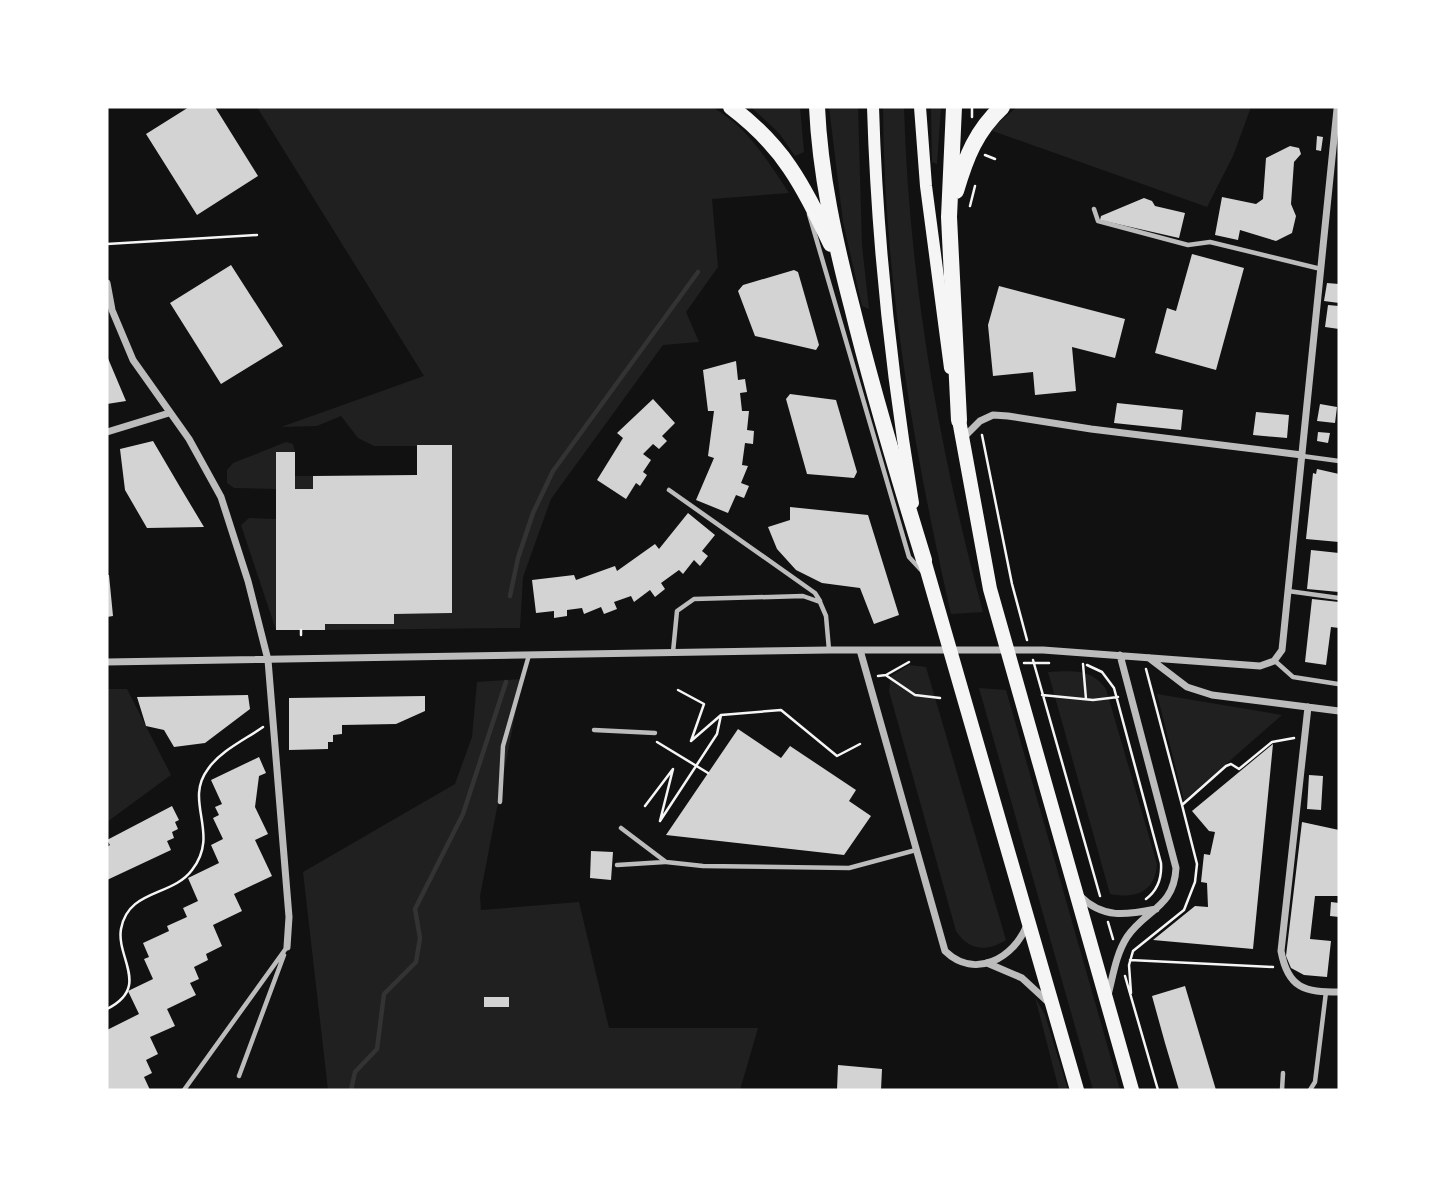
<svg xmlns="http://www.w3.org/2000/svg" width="1446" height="1197" font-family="Ubuntu,sans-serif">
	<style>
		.green { fill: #202020 }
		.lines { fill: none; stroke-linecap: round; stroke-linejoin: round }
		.stream { stroke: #333; stroke-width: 4.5 }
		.building { fill: #d3d3d3 }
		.path { stroke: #f5f5f5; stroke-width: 2.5 }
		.service { stroke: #bcbcbc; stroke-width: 4.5 }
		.minor { stroke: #bcbcbc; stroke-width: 7 }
		.secondary { stroke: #f5f5f5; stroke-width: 12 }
		.primary { stroke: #f5f5f5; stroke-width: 14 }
		.trunk { stroke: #f5f5f5; stroke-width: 16 }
	</style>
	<rect width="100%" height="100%" fill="#111"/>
	<path class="green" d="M257 107H712C747 126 767 160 789 193L712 199 718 267 686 312 699 342 663 345 551 499 523 577 520 628 325 630V624L394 614 452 613V446H374L358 438 341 416 317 426 281 427 424 376Z
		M751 107H800L804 152 795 156 779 133Z
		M829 107H858L862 245 869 309 862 306 843 222Z
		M883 107H904C909 279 938 445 983 612L951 614C913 447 884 278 883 107Z
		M931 107H941L937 164 932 162Z
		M1017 107H1251L1233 156 1207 207 990 130Z
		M286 442 293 444 295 452H276L277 489 234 488 227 483V470L233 463Z
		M295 476H313V489H295Z
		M249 518 276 519V630L241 525Z
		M909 665 926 667 1006 940C987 952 969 951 956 931L889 691 891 676Z
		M1048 672C1072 671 1091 668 1106 689L1157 864C1155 892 1136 899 1110 894Z
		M522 679 480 896 481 910 579 902 609 1028H758L740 1090H328L303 872 455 784 472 737 477 682Z
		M979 688 1006 690 1120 1090H1093Z
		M107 689H127L171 775 107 822Z
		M1157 694 1282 715 1184 801Z
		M1035 997 1045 1015 1068 1090H1059Z"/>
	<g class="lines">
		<path class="stream" d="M510 596 518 558 533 513 553 471 698 272
			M351 1090 355 1072 377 1049 384 994 416 962 420 938 415 909 463 814 506 682"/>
	</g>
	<path class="building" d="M189 107H215L258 176 197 215 146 134Z
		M1317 136 1323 137 1321 151 1316 150Z
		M1290 146 1299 148 1301 154 1294 162 1291 204 1296 216 1292 233 1276 241 1240 230 1238 240 1215 235 1222 197 1256 204 1263 199 1266 158Z
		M1144 198 1152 201 1155 206 1185 213 1179 238 1100 220 1101 216Z
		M1192 254 1244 268 1216 370 1155 353 1167 308 1176 311Z
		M231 265 283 346 221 384 170 303Z
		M794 270 798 272 819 345 816 350 755 336 738 291 743 285Z
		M1327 283 1339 284V303L1324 301Z
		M999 286 1125 319 1115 358 1072 347 1076 391 1035 395 1033 372 993 376 988 325Z
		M1328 305 1339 306V329L1325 327Z
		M107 356 126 401 107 404Z
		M736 361 738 380 745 379 747 392 740 393 742 411H749L747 430 754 431 753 444 745 443 742 465 748 466 741 483 749 486 744 498 736 495 728 513 696 500 714 458 708 456 714 411H708L703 370Z
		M790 394 836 400 857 472 854 478 807 474 786 399Z
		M653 399 675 423 662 436 667 441 659 449 653 444 643 454 651 460 643 472 647 475 640 486 636 483 626 499 597 480 623 438 617 433Z
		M1117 403 1183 410 1181 430 1114 423Z
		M1320 404 1337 407 1335 423 1317 421Z
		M1256 412 1289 415 1287 438 1253 435Z
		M1318 432 1330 433 1328 443 1317 441Z
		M153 441 180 487 204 527 147 528 125 490 120 449Z
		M417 445H452V613L394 614V624H325V630H276V452H295V489H313V476L417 475Z
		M1317 469 1339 474V542L1306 539 1313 473 1316 474Z
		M790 507 868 515 899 615 874 624 860 588 822 583 796 570 777 549 768 527 790 520Z
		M688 513 715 535 702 551 708 556 700 566 694 560 683 574 679 570 661 583 665 589 655 597 650 590 634 602 631 596 614 602 617 609 604 614 601 607 584 614 582 608 567 610V616L554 618V611L536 613 532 580 574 575 576 580 615 566 617 571 655 544 659 549Z
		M1311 550 1339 553V592L1307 589Z
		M107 575H109L113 616 107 617Z
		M1312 599 1339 602V628L1331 627 1326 665 1305 662Z
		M248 695 250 709 205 743 174 747 164 730 146 726 137 697Z
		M425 696V711L396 724 342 725V734L333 735V742H328V749L289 750V698Z
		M738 729 781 758 790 746 856 790 849 801 871 816 844 855 666 835Z
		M1273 744 1253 949 1153 940 1195 906 1208 907 1207 883 1201 882 1204 854 1210 855 1215 832 1209 831 1192 811Z
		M259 757 266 773 259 776 255 807 268 834 255 840 272 876 234 894 242 911 213 925 222 946 206 954 208 960 194 967 199 979 190 983 196 995 167 1009 175 1026 150 1037 158 1054 146 1060 152 1073 144 1077 150 1090H107V1030L139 1014 128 991 153 979 144 959 149 957 143 943 169 931 167 926 187 917 183 908 198 901 188 878 219 863 211 845 223 839 213 818 219 815 215 807 222 804 211 780Z
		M1309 775 1323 776 1321 810 1307 809Z
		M172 806 179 820 175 822 178 829 172 832 174 838 167 841 171 850 107 880V847L110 845 107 840Z
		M1302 822 1339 830V896H1315L1310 939 1331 941 1327 977 1304 975 1291 968 1286 956Z
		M591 851 613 852 611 880 590 878Z
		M1331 902 1339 903V917L1330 916Z
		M1185 986 1199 1033 1216 1090H1179L1165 1043 1152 996Z
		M484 997H509V1007H484Z
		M838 1065 882 1069 881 1090H837Z"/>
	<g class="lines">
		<path class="path" d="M972 117V107
			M985 155 995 159
			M970 206 975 186
			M107 244 257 235
			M982 435 1012 584 1027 640
			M301 635V630
			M1033 660 1100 896
			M1024 663H1049
			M1083 664 1086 699
			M1087 665 1102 672 1114 688 1161 863C1162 878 1158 890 1146 899
			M1146 669 1182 805
			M878 676 886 675 909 662
			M887 676 915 695 940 698
			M678 690 704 704 691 741 721 715 781 710 837 756 860 744
			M1042 695 1093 700 1118 697
			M657 742 708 773
			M645 806 673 769 660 821 717 734 721 715
			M1108 922 1113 939
			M1130 960 1273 967
			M1125 976 1158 1090
			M1131 993 1129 965 1133 951 1184 910 1195 882 1197 864 1182 805 1226 766 1231 764 1239 769 1272 742 1294 738
			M107 1009C151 987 116 958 121 929 128 889 172 897 192 870 221 833 183 802 208 769 220 751 246 739 263 727"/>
		<path class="service" d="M1094 209 1098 221 1188 245 1210 242 1321 269
			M809 214 909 557 922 571
			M1302 456 1339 461
			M669 490 815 593 820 601
			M1288 591 1339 598
			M673 652 677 611 694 599 803 596 820 602 826 616 829 650
			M1275 661 1293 677 1338 684
			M594 730 655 733
			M500 802 503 746 529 655
			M621 828 666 862 703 866 849 868 916 850
			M617 865 665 862
			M239 1076 284 955
			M184 1090 287 947
			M1282 1090 1283 1073
			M1310 1090 1315 1082 1326 992"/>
		<path class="minor" d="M107 283 112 310 133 360 189 439 221 497 248 581 268 660 289 917 287 947
			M107 432 169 413
			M963 438 980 421 993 415 1008 416 1091 429 1302 455
			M860 650 945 951C975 980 1014 958 1027 925
			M1149 658 1187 687 1212 695 1339 711
			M107 662 829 650H1043L1260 666 1274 661 1282 650 1337 109
			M1308 707 1281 951C1288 989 1305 992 1339 992
			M1080 896C1103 919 1126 915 1156 909
			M987 963 1022 978 1048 1002
			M1108 995C1113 976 1116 954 1127 937 1146 909 1174 908 1176 868L1120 655"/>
		<path class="secondary" d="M873 107C877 240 891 371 913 503
			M920 107 926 186 950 368"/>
		<path class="primary" d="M959 420 990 589 1132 1090
			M924 560 1077 1090"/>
		<path class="trunk" d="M731 107C785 148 802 184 831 244
			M817 107C820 174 835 242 852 307 873 393 898 476 924 560
			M954 107 949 217 959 420
			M956 191C966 157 976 131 1002 107"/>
	</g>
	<rect width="1446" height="1197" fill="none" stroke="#ffffff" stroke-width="217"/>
</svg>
